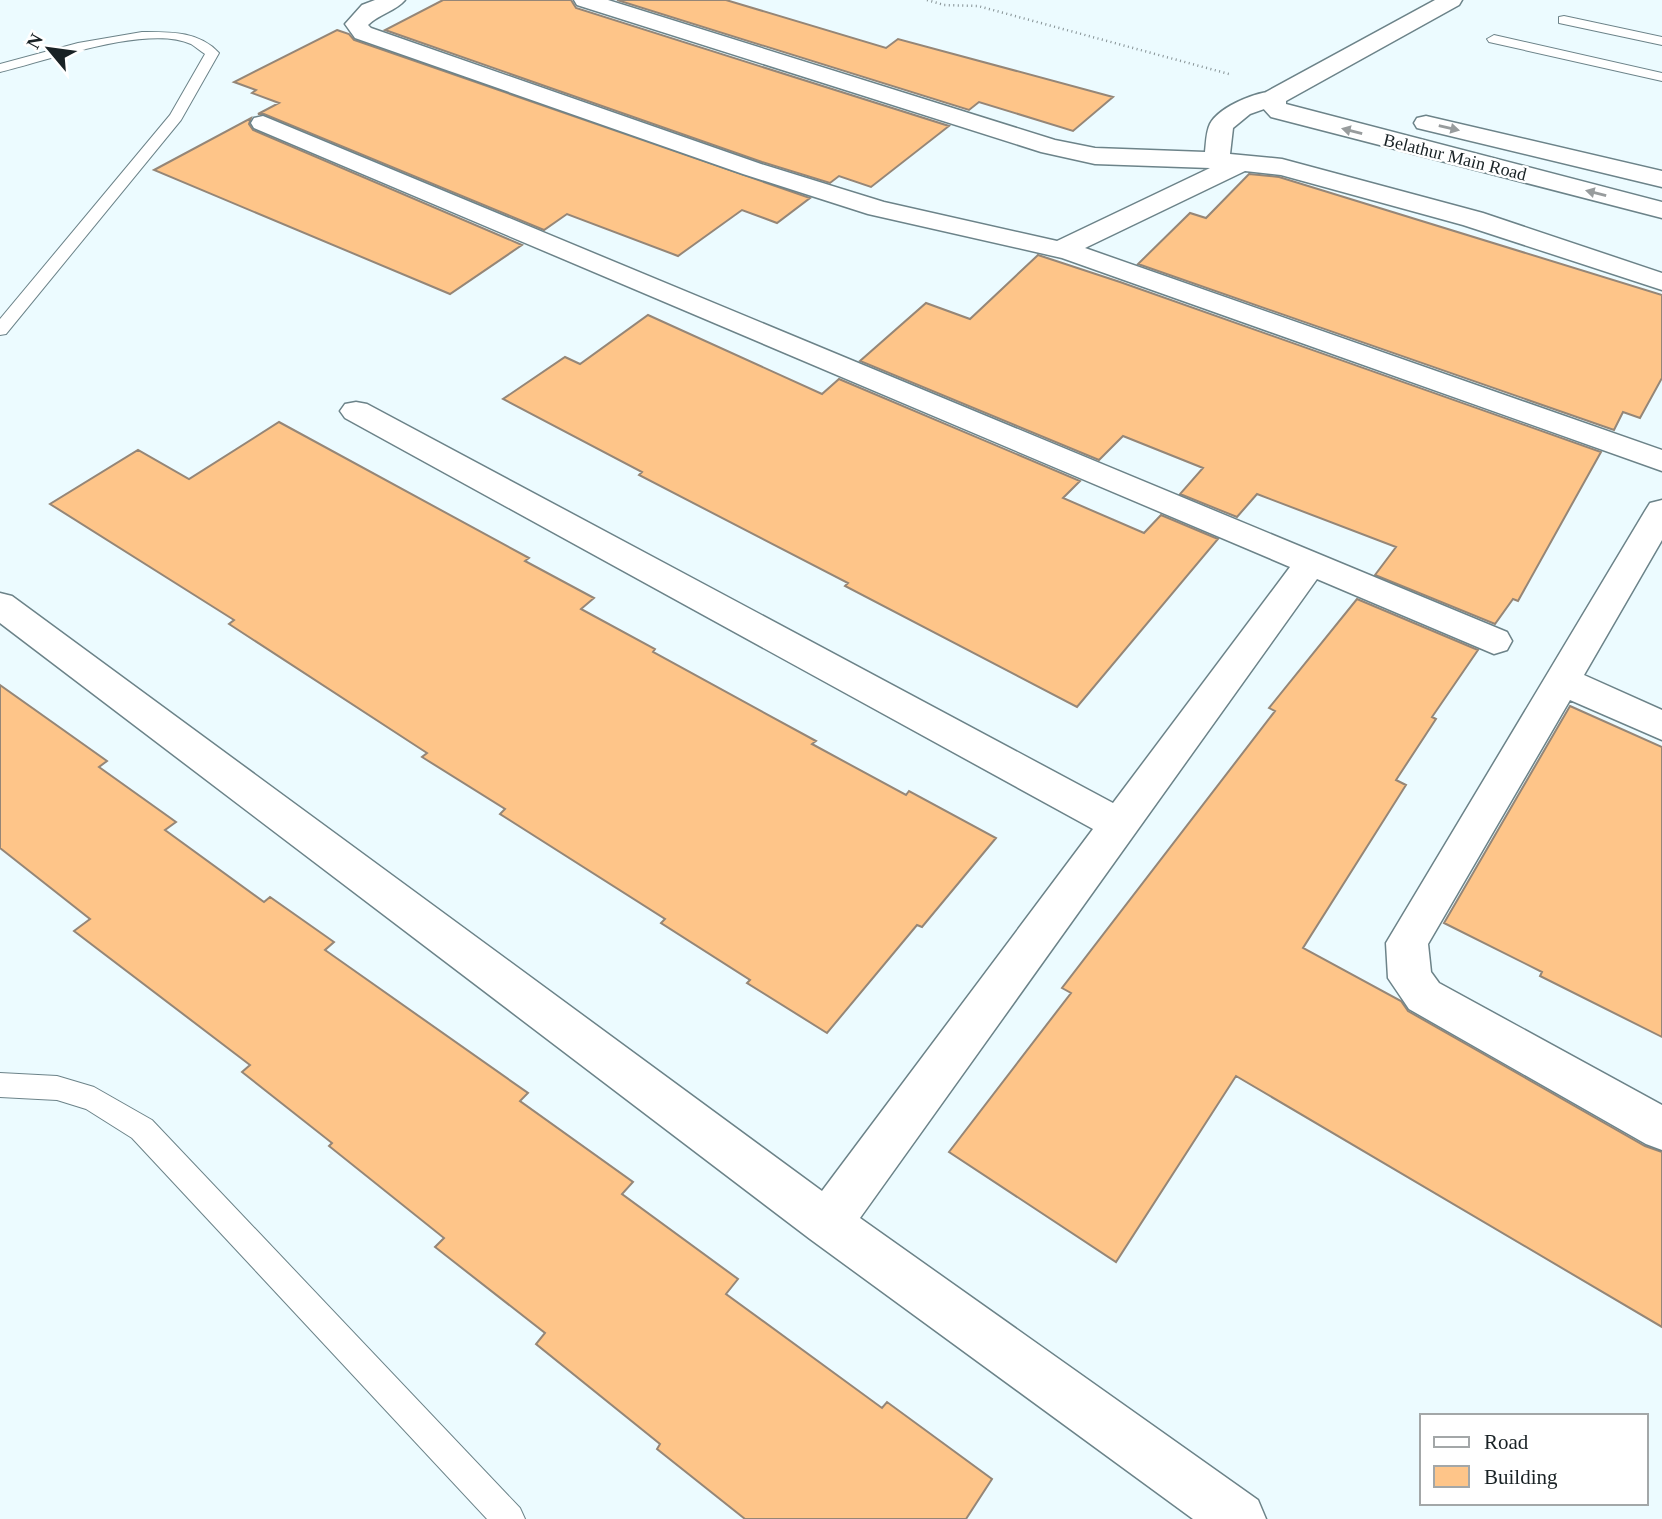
<svg xmlns="http://www.w3.org/2000/svg" width="1662" height="1519" font-family="'Times New Roman',serif">
	<style>
		.building { fill: #fec589; stroke: #958677; stroke-width: 2 }
		.lines { fill: none; stroke-linecap: round; stroke-linejoin: round }
		.service-casing { stroke: #6c8389; stroke-width: 2 }
		.minor-casing { stroke: #6c8389; stroke-width: 3 }
		.tertiary-casing { stroke: #6c8389; stroke-width: 3 }
		.path { stroke: #859194; stroke-width: 2.5; stroke-dasharray: 1 3.5; stroke-linecap: butt }
		.service { fill: #fff; fill-rule: evenodd }
		.minor { fill: #fff; fill-rule: evenodd }
		.tertiary { fill: #fff; fill-rule: evenodd }
		.oneway { fill: #989c9d }
		.labels { text-anchor: middle; stroke-width: 5; stroke-linejoin: round; paint-order: stroke }
		.far-street-label { font-size: 18px; fill: #192225; stroke: #fff }
	</style>
	<rect width="100%" height="100%" fill="#ecfbff"/>
	<path class="building" d="M443 0H571L576 8 949 126 871 187 839 176 830 183 762 162 385 30Z
		M617 0H726L886 48 898 39 1113 97 1073 131 979 102 969 110Z
		M337 30 349 34 354 40 810 198 777 223 742 210 678 256 567 214 544 230 264 114H258L279 103 252 93 256 90 234 82Z
		M251 118 249 124 253 130 522 245 450 294 154 170Z
		M1249 174 1279 177 1662 295V378L1640 418 1623 412 1614 430 1138 264 1190 213 1206 218Z
		M1038 255 1120 282 1601 452 1518 601 1513 599 1495 624 1375 575 1396 547 1257 494 1237 517 1180 494 1203 468 1123 436 1099 460 860 361 926 303 970 319Z
		M648 315 822 394 839 379 1080 481 1063 498 1144 533 1161 515 1218 539 1077 707 845 586 848 583 639 475 642 472 503 399 565 357 580 364Z
		M279 422 529 558 525 561 594 598 581 609 655 649 653 652 816 741 812 744 906 795 909 791 996 838 922 927 917 925 827 1033 747 983 750 980 661 923 665 919 500 814 505 809 422 757 427 753 229 624 234 620 50 504 138 450 189 479Z
		M1357 599 1478 650 1432 717 1436 719 1396 780 1406 785 1303 948 1401 1001 1408 1011 1645 1146 1662 1152V1327L1236 1076 1116 1262 949 1152 1071 993 1062 988 1275 711 1269 708Z
		M0 685 107 761 99 767 176 822 165 830 264 902 270 897 334 942 325 950 528 1093 520 1101 633 1182 622 1194 738 1279 726 1294 882 1408 887 1402 992 1479 966 1519H745L657 1449 660 1444 536 1344 545 1333 435 1247 444 1238 329 1146 332 1143 242 1072 250 1065 74 931 90 919 0 848Z
		M1570 706 1662 747V1037L1540 976 1542 972 1444 923Z"/>
	<g class="lines">
		<defs>
			<path id="service" d="M1564 16 1662 37V45L1559 23V17Z
				M142 32C170 32 199 31 219 53L181 120 6 334 0 335V319L170 115 205 54C200 51 196 47 191 44 148 24 46 61 0 72V64L78 43Z
				M1494 35 1662 73V81L1489 42 1487 39Z
				M0 1073 57 1076 94 1087 152 1120 520 1508 525 1519H487L132 1138 86 1109 57 1100 0 1097Z"/>
			<path id="minor" d="M375 0H405C396 11 379 14 368 25L371 28 761 164 884 202 1057 241 1210 168 1095 164 1041 152 577 5 574 0H608L1055 140 1095 148 1205 152C1206 144 1206 132 1210 124 1219 106 1264 87 1284 92L1287 97 1284 102 1250 114 1233 128 1230 154 1282 159 1483 213 1662 273V290L1463 225 1281 175 1245 171 1085 248 1662 450V471L1062 258 868 214 743 174 355 38 345 24 362 5Z
				M263 116 1507 632 1512 641 1507 650 1494 654 1317 579 860 1218 1258 1500 1266 1519H1193L810 1239 0 623V593L12 596 822 1191 1093 829 345 418 340 411 345 404 356 402 367 404 1113 803 1290 567 254 128 251 123 254 118Z
				M1662 500V540L1584 675 1662 710V740L1570 700 1428 944 1431 972 1439 983 1662 1105V1150L1646 1144 1409 1009 1388 978 1386 943 1645 511 1650 503Z"/>
			<path id="tertiary" d="M1435 0H1462L1459 5 1286 101V104L1662 202V218L1271 117 1261 106 1266 92Z
				M1426 116 1662 171V187L1417 128 1414 123 1417 118Z"/>
		</defs>
		<use href="#service" class="service-casing"/>
		<use href="#minor" class="minor-casing"/>
		<use href="#tertiary" class="tertiary-casing"/>
		<path class="path" d="M927 0 944 5 978 6 1229 74"/>
		<use href="#service" class="service"/>
		<use href="#minor" class="minor"/>
		<use href="#tertiary" class="tertiary"/>
	</g>
	<defs><path id="oneway-solid" d="M-6-.8H1V-3.2L6.5 0L1 3.2V.8H-6Z" transform="scale(1.75)"/></defs>
	<g class="oneway">
		<use href="#oneway-solid" transform="translate(1449 128) rotate(13)"/>
		<use href="#oneway-solid" transform="translate(1352 131) rotate(-166)"/>
		<use href="#oneway-solid" transform="translate(1596 193) rotate(-166)"/>
	</g>
	<g class="labels">
		<g class="far-street-label">
			<text transform="translate(1455 157) rotate(14)" y="6">Belathur Main Road</text>
		</g>
	</g>
	<rect x="1420" y="1414" width="228" height="91" fill="#ffffff" stroke="#a3a7a8" stroke-width="2"/>
	<rect x="1434" y="1437" width="35" height="10" fill="#ffffff" stroke="#a3a7a8" stroke-width="2"/>
	<text x="1484" y="1449" font-size="21" fill="#192225">Road</text>
	<rect x="1434" y="1466" width="35" height="21" fill="#fec589" stroke="#a3a7a8" stroke-width="2"/>
	<text x="1484" y="1484" font-size="21" fill="#192225">Building</text>
	<g transform="translate(49 49) rotate(299)" stroke="#ffffff" stroke-width="5" paint-order="stroke">
	<path d="M0-5L12 26L0 18L-12 26Z" fill="#192225"/>
	<text y="-10" font-size="19" font-weight="bold" text-anchor="middle" fill="#192225">N</text>
	</g>
</svg>
